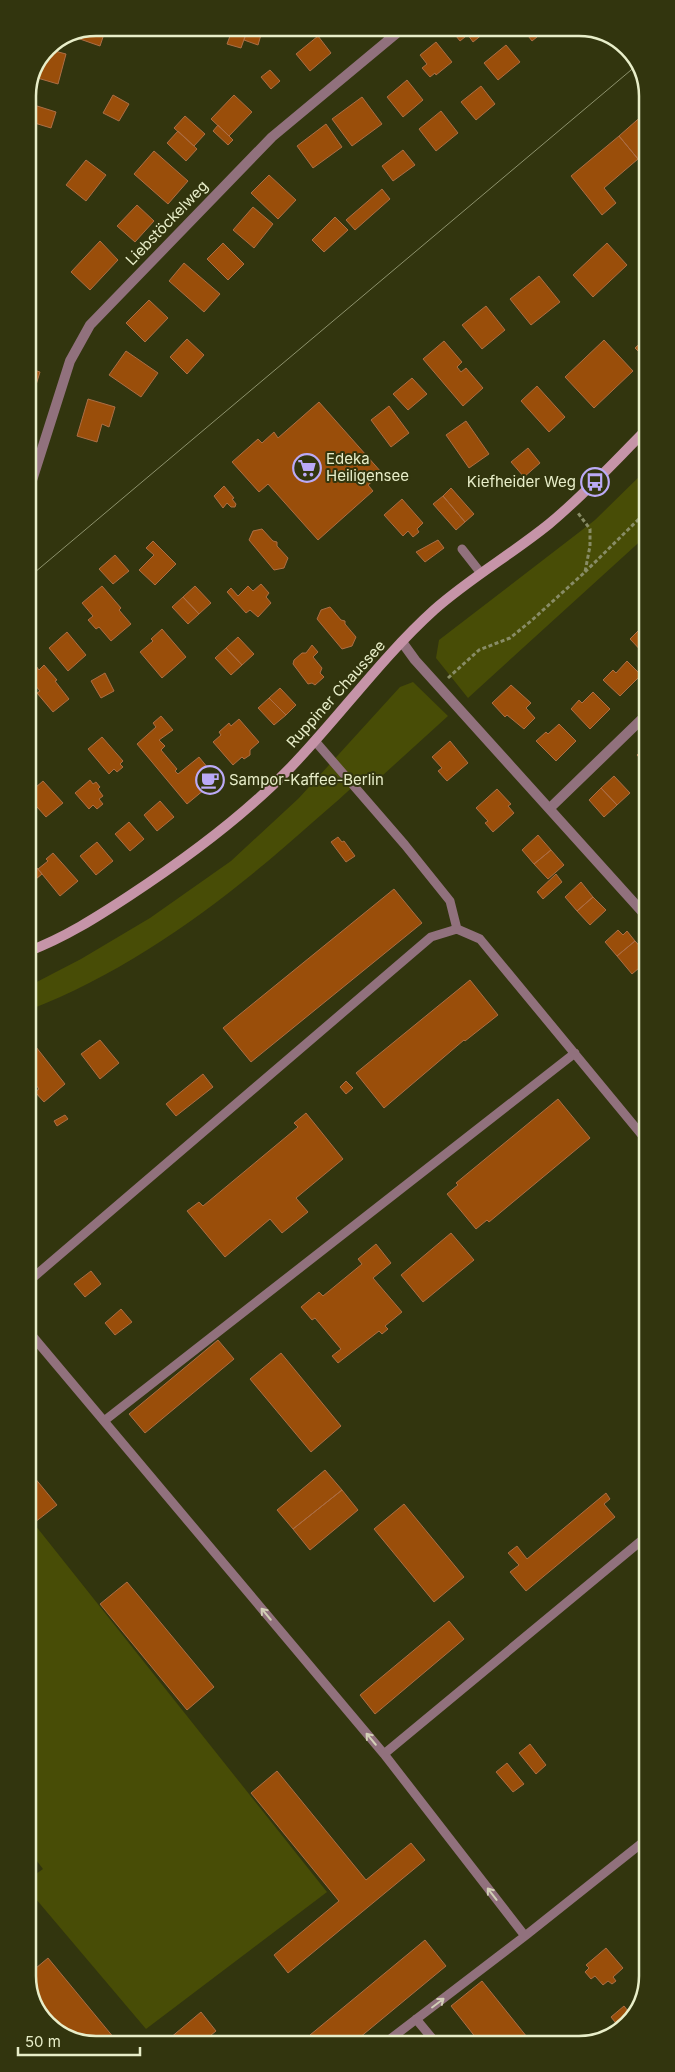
<svg xmlns="http://www.w3.org/2000/svg" width="675" height="2072" font-family="Inter,sans-serif">
	<style>
		.green { fill: #484d06 }
		.building { fill: #9a4e0a; stroke: #ac6e45 }
		.lines { fill: none; stroke-linecap: round; stroke-linejoin: round }
		.path { stroke: #888c66; stroke-width: 3; stroke-dasharray: 4 2.5; stroke-linecap: butt }
		.service { stroke: #91717d; stroke-width: 9 }
		.minor { stroke: #91717d; stroke-width: 10 }
		.secondary { stroke: #c694a8; stroke-width: 10 }
		.tram { stroke: #8d926c; stroke-width: 1 }
		.oneway { stroke: #d2cfb6 }
		.labels { text-anchor: middle; stroke-width: 4; stroke-linejoin: round; paint-order: stroke }
		.street-label { font-size: 15px; fill: #e8eec9; stroke: #32350e }
		.poi-label { font-size: 15px; fill: #e8eec9; stroke: #32350e; text-anchor: start }
		.rim { fill: none; stroke: #e8eec9; stroke-width: 2.5 }
	</style>
	<rect width="100%" height="100%" fill="#32350e"/>
	<path class="green" d="M646 470V536L468 698 436 658 439 640 595 520Z
		M413 682 448 716 372 785 364 776C348 792 330 807 313 822 228 898 135 969 29 1010V986L81 959 150 918 231 861 299 798 400 687Z
		M35 1525 327 1892 146 2029 30 1892V1878L43 1869 30 1852 29 1529Z"/>
	<path class="building" d="M96 28H106L100 46 77 38 78 35Z
		M233 28H248L241 48 227 44Z
		M248 28H263L258 45 244 40Z
		M454 28H476L460 41 452 31 455 29Z
		M476 28 489 29 473 42 468 35Z
		M522 28H548L532 41Z
		M318 36 331 53 310 71 296 54Z
		M436 42 452 62 436 75 435 73 430 77 422 68 427 64 420 55Z
		M506 45 520 62 498 80 484 63Z
		M47 49 66 54 58 84 34 77Z
		M270 70 280 81 271 89 261 77Z
		M407 80 423 100 403 117 387 97Z
		M481 86 495 104 476 120 461 102Z
		M113 95 129 104 119 121 103 113Z
		M234 95 252 112 229 136 211 119Z
		M362 97 382 124 352 146 332 119Z
		M34 105 56 112 51 128 28 121Z
		M441 111 458 133 436 151 419 129Z
		M645 113V153L638 159 619 136Z
		M185 116 205 134 194 146 174 128Z
		M326 124 342 147 313 168 297 146Z
		M218 125 233 140 228 145 213 131Z
		M178 131 197 149 186 161 167 143Z
		M619 136 638 159 604 188 616 203 602 215 571 176Z
		M403 150 415 165 393 181 382 166Z
		M154 151 188 181 168 204 134 174Z
		M86 160 106 175 86 201 66 185Z
		M269 175 296 200 278 219 251 193Z
		M382 189 390 199 355 230 346 220Z
		M137 205 154 221 135 242 117 226Z
		M253 207 273 224 254 248 233 230Z
		M335 217 348 230 324 252 312 240Z
		M100 241 118 260 90 290 71 272Z
		M223 243 244 264 228 280 207 259Z
		M607 243 627 265 593 297 573 275Z
		M184 263 220 294 204 312 169 281Z
		M539 276 560 302 531 325 510 299Z
		M149 300 168 318 145 342 126 323Z
		M486 306 505 330 482 349 462 325Z
		M646 338V359L635 348Z
		M187 339 204 355 187 374 170 357Z
		M604 340 633 371 594 408 565 377Z
		M444 341 462 362 457 367 461 372 466 368 483 388 463 406 423 359Z
		M126 351 158 373 141 397 109 375Z
		M28 368 40 372 31 401 28 400Z
		M412 378 427 394 408 410 393 394Z
		M537 386 565 417 549 432 521 401Z
		M88 399 115 407 109 427 102 424 97 442 77 436Z
		M319 402 382 473 368 485 373 491 318 540 268 484 259 492 232 462 258 439 262 443 274 432 278 438Z
		M389 406 409 433 391 447 371 420Z
		M466 421 489 454 469 468 446 435Z
		M528 448 540 463 524 477 511 462Z
		M224 486 234 498 232 499 236 504 235 507H231L227 503 223 508 214 496Z
		M451 488 474 514 465 522 443 496Z
		M443 496 465 522 456 530 433 504Z
		M402 499 423 523 417 529 419 532 413 537 408 531 403 536 384 515Z
		M262 529 273 541 277 542V546L288 558 284 568 274 570 249 540 253 531Z
		M438 540 444 548 425 562 416 552Z
		M153 541 176 564 155 585 139 570 154 555 146 548Z
		M115 555 129 571 113 584 99 569Z
		M261 584 269 593 266 597 271 603 258 617 250 610 246 613 227 592 231 588 238 596 248 586 253 591Z
		M102 586 121 608 119 610 131 624 111 641 99 627 96 629 88 620 93 616 82 603Z
		M195 586 211 603 199 614 183 597Z
		M183 597 199 614 188 624 172 607Z
		M330 607 341 620 345 621V624L356 637 352 646 342 649 317 619 321 610Z
		M646 623V656L630 639Z
		M162 629 186 657 162 678 140 652 153 641 151 639Z
		M67 632 86 655 68 671 49 648Z
		M238 637 254 654 242 665 226 648Z
		M312 645 318 652 313 657 322 668 320 673 324 677 315 685 312 683 308 684 293 664 294 660 302 653H306Z
		M226 648 242 665 231 675 215 658Z
		M627 661 641 675 620 696 603 680 613 670 616 673Z
		M44 665 57 680 55 681 69 699 53 712 37 693 40 691 28 677V672L36 666 39 670Z
		M105 673 114 691 101 698 91 681Z
		M511 685 531 703 526 708 535 718 524 729 507 715 505 717 492 703Z
		M280 688 296 705 286 715 269 698Z
		M593 692 610 709 590 729 571 709 579 700 582 703Z
		M269 698 286 715 274 725 258 708Z
		M161 716 173 730 159 740 165 746 161 750 177 769 175 771 178 774 199 757 217 779 187 804 137 744 156 727 153 723Z
		M239 719 259 742 250 750V755L244 759 242 757 233 765 213 742 221 735 219 732 229 723 231 726Z
		M559 724 576 741 556 761 536 741 546 732 548 734Z
		M102 737 123 761 120 764 123 767 117 772 114 769 109 774 88 749Z
		M450 741 468 763 447 781 438 771 442 768 432 757Z
		M646 746V765L637 755Z
		M614 776 630 793 617 805 601 788Z
		M90 780 93 784 96 782 100 787 98 789 103 796 99 799 103 804 97 809 93 805 89 809 75 793Z
		M43 781 63 803 46 817 28 797V794Z
		M601 788 617 805 604 817 589 800Z
		M497 789 511 804 508 806 514 813 493 832 485 823 488 821 476 808Z
		M160 801 174 817 157 831 144 815Z
		M129 822 144 839 130 851 115 834Z
		M538 835 551 850 534 864 522 850Z
		M338 837 342 842 344 841 355 856 346 862 331 842Z
		M97 842 113 861 96 875 80 856Z
		M551 850 564 865 548 879 534 864Z
		M53 853 78 881 60 896 38 869 48 861 46 859Z
		M32 862 42 874 36 879 29 870V865Z
		M556 874 562 882 543 899 537 892Z
		M581 882 593 897 577 911 565 897Z
		M394 889 422 923 251 1062 223 1028Z
		M593 897 606 910 590 925 577 911Z
		M618 930 623 935 627 931 635 941 617 956 605 942Z
		M635 941 646 953 642 956 646 962 632 974 617 956Z
		M470 980 498 1015 465 1041 464 1040 384 1108 356 1073Z
		M29 1038 65 1084 44 1102 35 1092 39 1089 29 1076Z
		M100 1040 119 1063 100 1079 81 1054Z
		M203 1074 213 1087 176 1116 166 1104Z
		M346 1081 353 1088 346 1094 340 1087Z
		M558 1099 590 1138 489 1222 487 1220 476 1229 447 1194 458 1185 456 1183Z
		M306 1113 343 1159 296 1198 308 1212 282 1233 270 1219 225 1257 187 1211 199 1202 203 1206 298 1127 294 1123Z
		M65 1115 68 1119 57 1126 54 1121Z
		M451 1233 474 1260 423 1302 401 1275Z
		M376 1244 391 1263 373 1278 402 1312 385 1326 388 1329 382 1334 379 1331 338 1363 332 1356 341 1349 315 1318 312 1320 301 1307 319 1292 323 1296 362 1264 358 1259Z
		M91 1271 101 1284 85 1297 74 1284Z
		M121 1309 132 1322 115 1335 105 1323Z
		M218 1340 234 1359 145 1433 129 1414Z
		M281 1353 341 1426 311 1452 250 1379Z
		M325 1470 342 1490 293 1529 277 1510Z
		M29 1471 57 1505 30 1526 29 1524Z
		M342 1490 358 1510 310 1550 293 1529Z
		M606 1493 610 1499 604 1504 615 1517 526 1591 510 1572 519 1565 508 1553 517 1546 527 1559Z
		M404 1504 464 1577 434 1602 374 1529Z
		M127 1582 214 1687 187 1710 100 1604Z
		M449 1621 464 1639 375 1714 360 1695Z
		M530 1744 546 1765 536 1774 519 1753Z
		M507 1763 524 1784 513 1792 496 1772Z
		M277 1771 366 1880 411 1843 425 1860 288 1973 274 1955 339 1901 251 1793Z
		M425 1940 446 1966 353 2043H316L310 2035Z
		M606 1948 623 1968 613 1977 616 1981 612 1984 608 1981 603 1985 595 1976 591 1979 585 1972 589 1968 586 1965Z
		M48 1958 119 2044H92L66 2034 30 1990V1973Z
		M482 1981 531 2042 480 2043 451 2006Z
		M624 2006 632 2016 619 2027 611 2017Z
		M201 2012 216 2031 200 2044H163Z"/>
	<g class="lines">
		<path class="path" d="M585 572 646 512
			M448 678 479 650 510 638 531 621 585 572 590 546V529L578 513"/>
		<path class="service" d="M462 549 480 572
			M315 741 405 845 450 901 457 929
			M29 1281 431 937 457 929 480 939 646 1140
			M29 1332 384 1754 525 1936 385 2043
			M104 1421 575 1053
			M384 1754 647 1536
			M525 1936 647 1839
			M416 2019 436 2043"/>
		<path class="minor" d="M384 28 390 38
			M28 493 70 361 90 325 272 137 403 28
			M402 642 415 660 646 916
			M550 808 646 715"/>
		<path class="secondary" d="M29 951C64 938 97 917 129 896 187 858 243 817 291 767 340 716 382 657 434 610 470 578 512 554 549 524 584 495 614 462 646 430"/>
		<path class="tram" d="M28 578 637 65"/>
	</g>
	<defs><path id="oneway-shaft" d="M-6 0H5M1.5-3L5.5 0L1.5 3" fill="none" stroke-width="1.6" stroke-linecap="round" stroke-linejoin="round" transform="scale(1.25)"/></defs>
	<g class="oneway">
		<use href="#oneway-shaft" transform="translate(266 1614) rotate(-130)"/>
		<use href="#oneway-shaft" transform="translate(371 1739) rotate(-130)"/>
		<use href="#oneway-shaft" transform="translate(492 1894) rotate(-128)"/>
		<use href="#oneway-shaft" transform="translate(438 2003) rotate(-37)"/>
	</g>
	<defs>
		<symbol id="supermarket-ring" viewBox="-11 -11 22 22"><circle r="9.5" fill="#32350e" stroke="#bbaaf6" stroke-width="1.5"/><path d="M-6-5.5h2.5l.6 2H6L4.5 2H-2.5L-4.4-4H-6ZM-1.5 3.2a1.3 1.3 0 1 0 .1 0ZM3 3.2a1.3 1.3 0 1 0 .1 0Z" fill="#bbaaf6"/></symbol>
		<symbol id="bus-ring" viewBox="-11 -11 22 22"><circle r="9.5" fill="#32350e" stroke="#bbaaf6" stroke-width="1.5"/><path d="M-5-6H5V4H4V6H2V4H-2V6H-4V4H-5ZM-3.5-4V0h7V-4ZM-3.5 1.2v1.5H-2V1.2ZM2 1.2v1.5H3.5V1.2Z" fill="#bbaaf6"/></symbol>
		<symbol id="cafe-ring" viewBox="-11 -11 22 22"><circle r="9.5" fill="#32350e" stroke="#bbaaf6" stroke-width="1.5"/><path d="M-5.5-4.5H6V0H3Q3 3.5 0 3.5H-2.5Q-5.5 3.5-5.5 0ZM3-3.2v2h1.7v-2ZM-6 4.5H4V6H-6Z" fill="#bbaaf6"/></symbol>
	</defs>
	<g fill-rule="evenodd">
		<use href="#supermarket-ring" x="291" y="452" width="32" height="32"/>
		<use href="#bus-ring" x="579" y="466" width="32" height="32"/>
		<use href="#cafe-ring" x="194" y="764" width="32" height="32"/>
	</g>
	<g class="labels">
		<g class="street-label">
			<text transform="translate(167 223) rotate(-46)" y="5">Liebstöckelweg</text>
			<text transform="translate(336 694) rotate(-48)" y="5">Ruppiner Chaussee</text>
		</g>
		<g class="poi-label">
			<text x="326" y="464">Edeka<tspan x="326" dy="17">Heiligensee</tspan></text>
			<text x="576" y="487" text-anchor="end">Kiefheider Weg</text>
			<text x="229" y="785">Sampor-Kaffee-Berlin</text>
		</g>
	</g>
	<path d="M0 0H675V2072H0ZM96 36H579A60 60 0 0 1 639 96V1976A60 60 0 0 1 579 2036H96A60 60 0 0 1 36 1976V96A60 60 0 0 1 96 36Z" fill="#32350e" fill-rule="evenodd"/>
	<path class="rim" d="M96 36H579A60 60 0 0 1 639 96V1976A60 60 0 0 1 579 2036H96A60 60 0 0 1 36 1976V96A60 60 0 0 1 96 36Z"/>
	<path d="M18 2047v8h122v-8" fill="none" stroke="#e8eec9" stroke-width="2.5"/>
	<text x="25" y="2047" font-size="15" fill="#e8eec9" stroke="#32350e" stroke-width="4" paint-order="stroke">50 m</text>
</svg>
